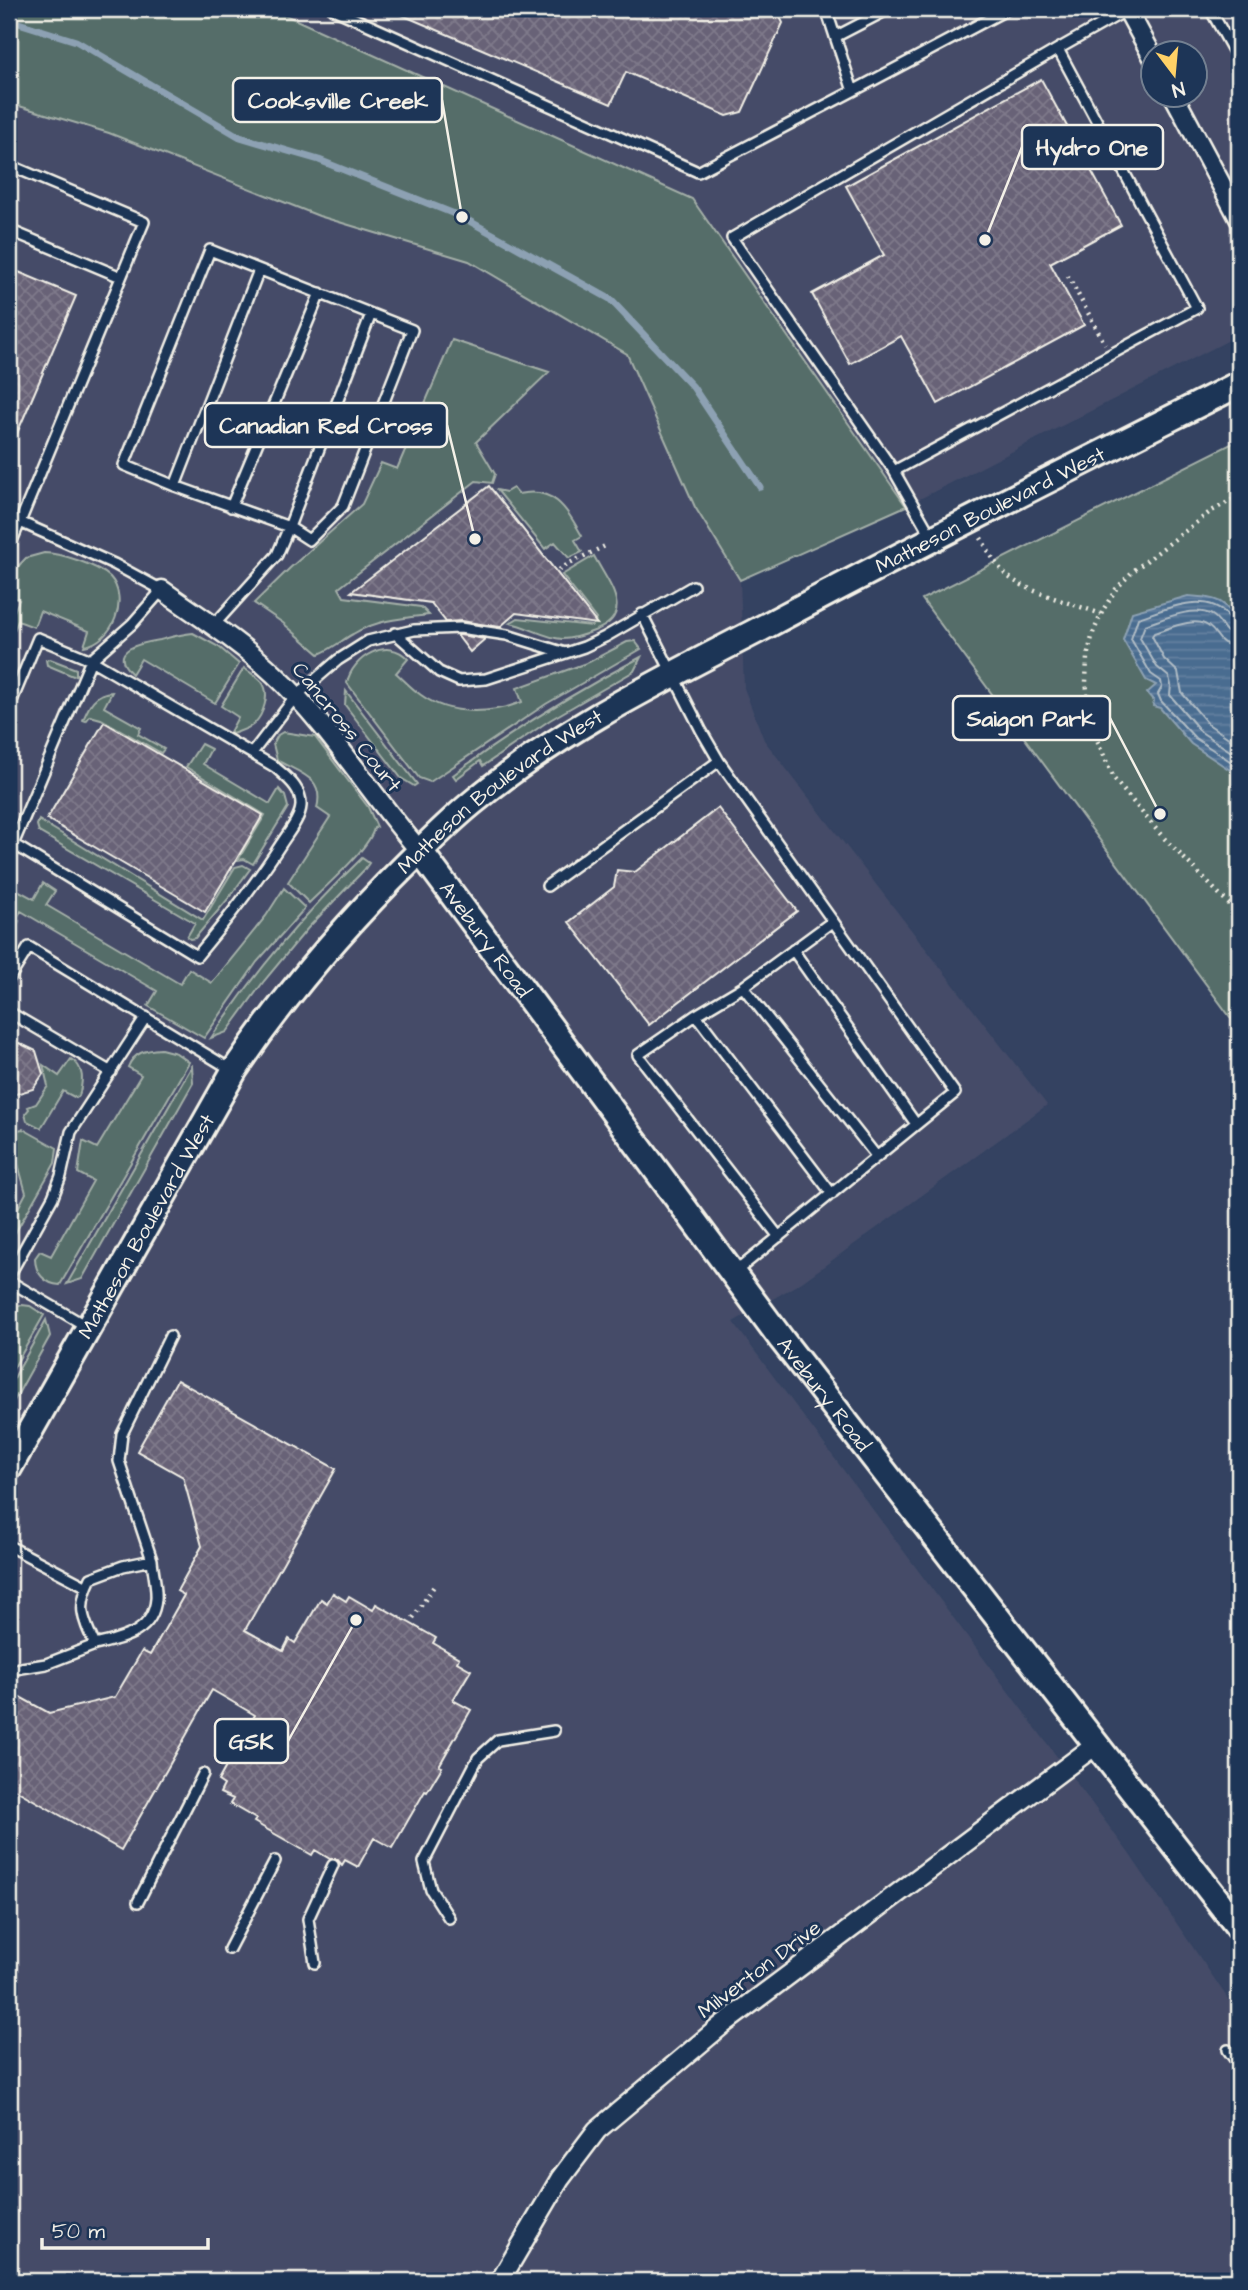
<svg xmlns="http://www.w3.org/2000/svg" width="1248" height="2290" font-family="'Architects Daughter',sans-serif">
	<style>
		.built { fill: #444c68; fill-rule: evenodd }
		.green { fill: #546d69; stroke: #a4afa8; stroke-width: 2 }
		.water { fill: url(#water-rules); stroke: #8da1b3; stroke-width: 2 }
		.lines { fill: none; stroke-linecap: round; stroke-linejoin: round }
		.shore { stroke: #b0bcc5; stroke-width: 2 }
		.stream { stroke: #8da1b3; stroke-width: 7 }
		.building { fill: url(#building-cross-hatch); stroke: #f4f1e8; stroke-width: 2 }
		.lane-casing { stroke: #f4f1e8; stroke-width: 14 }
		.street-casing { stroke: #f4f1e8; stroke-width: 23 }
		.secondary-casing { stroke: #f4f1e8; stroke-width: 30 }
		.path { stroke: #f4f1e8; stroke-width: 4.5; stroke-dasharray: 2 5; stroke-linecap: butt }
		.lane { stroke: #1d3557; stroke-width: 9 }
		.street { stroke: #1d3557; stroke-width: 18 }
		.secondary { stroke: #1d3557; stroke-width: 24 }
		.labels { text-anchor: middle; stroke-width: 6; stroke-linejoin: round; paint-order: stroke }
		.street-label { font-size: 21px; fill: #f4f1e8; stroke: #1d3557 }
		.leader { fill: none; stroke: #f4f1e8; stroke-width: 2.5 }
		.callout-dot { fill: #f4f1e8; stroke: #1d3557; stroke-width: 2.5 }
		.callout { fill: #1d3557; stroke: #f4f1e8; stroke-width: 2.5 }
		.callout-label { font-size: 23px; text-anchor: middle; font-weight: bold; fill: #f4f1e8 }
	</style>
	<defs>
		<pattern id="water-rules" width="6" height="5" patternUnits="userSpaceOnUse" patternTransform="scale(1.75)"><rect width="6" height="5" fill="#496c90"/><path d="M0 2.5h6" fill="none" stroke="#6481a0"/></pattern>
		<pattern id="building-cross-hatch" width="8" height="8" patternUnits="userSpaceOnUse" patternTransform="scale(1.75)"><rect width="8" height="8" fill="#686277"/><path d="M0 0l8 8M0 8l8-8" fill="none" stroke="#7e798a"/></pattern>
	</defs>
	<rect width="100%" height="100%" fill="#344261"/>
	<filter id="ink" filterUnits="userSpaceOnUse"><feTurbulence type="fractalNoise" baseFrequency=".0143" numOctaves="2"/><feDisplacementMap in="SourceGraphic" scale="14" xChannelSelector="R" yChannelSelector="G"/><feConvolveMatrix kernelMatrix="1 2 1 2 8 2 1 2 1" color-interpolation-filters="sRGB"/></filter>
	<g filter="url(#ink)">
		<path class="built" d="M272 9H1239V335L906 506 692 199ZM1154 52H1196V94H1154Z
			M9 103 109 133 319 216 469 261 627 354 695 507 740 580 744 688 764 740 1047 1105 802 1282 733 1322 1128 1852 1239 2015V2281H9Z"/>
		<path class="green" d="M9 9H272L692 199 906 506 740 580 695 507 627 354 469 261 319 216 109 133 9 103Z
			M452 340 549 372 476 442 495 474 492 483 476 481 339 588 344 597 421 607 429 615C403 618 376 620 353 634 342 640 332 649 319 654L283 623 254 603 290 568 362 504 381 463 397 469Z
			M1239 440V1029L922 599Z
			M513 488 518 494C554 486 566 508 582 536L575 540 582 552 569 558 555 542 545 549 497 490 506 492Z
			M44 553C61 553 97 565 110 577 130 599 113 642 84 646L89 631 40 611 34 627 18 621 9 642V623L19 600 9 596V576L26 558Z
			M594 556C608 583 637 615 594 631 584 635 573 639 562 639 545 638 527 626 510 623L518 618 592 626 596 619 562 575Z
			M193 633 219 647 239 664 215 703 141 659 132 674C106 649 141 643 160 640 171 637 181 634 193 633Z
			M635 641 641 649 546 704 430 782 419 778 347 683C352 657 388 636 408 659L396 673C404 680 412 689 421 695 450 716 490 714 522 702L517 688 589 662 627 642Z
			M641 657 634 671 550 720 483 766 480 761 456 779 453 775C513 730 575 692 641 657Z
			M50 659 76 669V675L73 676 47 665 46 660Z
			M244 668C249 672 258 677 262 682 271 694 263 715 254 724 248 729 240 731 232 734L230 732 238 717 221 706Z
			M346 691 417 784 414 786 401 778 345 705Z
			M112 692 104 707 141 728 138 734 164 749 161 753 101 719 90 716 86 721 83 720C89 706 94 693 112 692Z
			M283 732 315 737 368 807 377 827 374 828C371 847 325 887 309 903L288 882 330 817 317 808C325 777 299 773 277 760L273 744 278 735Z
			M201 744 211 749 203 764 270 804 279 789 285 796 288 807 253 864 244 859 238 860 265 815 186 767Z
			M39 820 203 920 235 867 243 865 250 869 228 899 195 938 190 939 187 937 195 923 39 832 37 825Z
			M362 858 369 863 364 870 308 928 264 981 227 1032 211 1038C257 970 303 915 362 858Z
			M43 883 55 891 46 905 180 984 189 969 212 983 266 916 284 888 305 908 257 962 204 1038 148 1006 157 991 21 911 16 919 19 921 9 947V893L11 889 14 888 34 899Z
			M161 1049 176 1053 189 1062 60 1285C45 1284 35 1273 35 1258L40 1251 51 1256 93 1181 78 1173 83 1141 97 1148 141 1075 128 1067C134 1052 146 1050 161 1049Z
			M71 1059C85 1067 83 1082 79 1096L76 1098 63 1091 41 1128 27 1121 25 1114 29 1109 28 1107 36 1104 48 1086 43 1065 59 1076Z
			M192 1066 193 1083 82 1279 67 1284Z
			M23 1129 57 1148 55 1163 9 1244V1215L16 1212 26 1193 10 1135 15 1134 17 1130Z
			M22 1305 30 1306 44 1315 9 1376V1329L11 1325 9 1323V1309Z
			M46 1320 50 1336 9 1410V1387Z"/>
		<path class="water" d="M1188 596C1217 598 1227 599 1239 627V776L1191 744 1160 708 1153 706 1154 701 1147 693 1156 685 1146 680 1123 640 1132 612Z"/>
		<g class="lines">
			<path class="shore" d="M1239 627 1232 625C1230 622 1229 618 1227 615 1206 590 1163 610 1138 618L1131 639 1151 674 1161 681 1162 687 1158 694 1161 701 1195 738 1239 767
				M1239 635 1227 632C1221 626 1219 619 1212 615 1193 605 1164 619 1145 625L1140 638 1157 667 1169 677 1171 685 1170 695 1201 732 1239 757
				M1239 646C1215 645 1221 635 1208 626 1194 616 1168 629 1154 633L1152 636 1164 659 1178 672 1182 693 1208 724 1239 745"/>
			<path class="stream" d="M9 20 76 41 240 137 319 160 462 217 610 299 693 387 760 487"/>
		</g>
		<path class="building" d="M388 9H776L783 23 742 112 727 116 626 72 611 104Z
			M1041 79 1121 225 1050 263 1084 325 938 404 901 336 850 364 812 294 884 255 846 186Z
			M9 268 76 296 9 452Z
			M489 486 597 624 516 613 500 627 461 621 446 622 431 603 351 592Z
			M457 635H460L485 639 470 652Z
			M104 722 263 815 205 912 47 819Z
			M718 808 797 911 649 1025 569 922 614 887 617 870 635 872Z
			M19 1043 36 1051 43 1074 33 1089 9 1096V1045Z
			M177 1380 336 1469 245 1630 283 1651 289 1639 295 1643 321 1599 327 1603 333 1593 346 1601 349 1596 373 1610 376 1604 436 1638 433 1643 459 1658 457 1662 471 1670 453 1700 471 1710 439 1766 442 1767 427 1792 425 1791 392 1848 374 1838 358 1867 345 1860 342 1865 337 1859H330L315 1850 312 1855 254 1822 256 1819 230 1804 233 1799 220 1793 224 1785 218 1781 255 1715 212 1690 121 1850 9 1786V1691L49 1713 115 1697 142 1651 150 1655 184 1595 177 1591 202 1546 183 1477 137 1451Z"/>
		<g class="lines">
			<defs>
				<path id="lane" d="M333 9 698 172 853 91 826 9
					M1210 9 1239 61
					M835 37 889 9
					M1058 49 732 238 894 471 1197 308 1058 49 1127 10
					M853 91 1008 9
					M9 165 144 222 20 522
					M9 230 121 277
					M894 471 931 536
					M175 486 259 270
					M231 507 320 293
					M9 548 20 522 114 564 162 590 132 624 91 660 275 767C287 778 302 788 301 806 300 819 288 833 281 844 256 883 227 920 197 956L13 844
					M642 614 701 730 719 761 955 1093 734 1273
					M213 626 277 555 289 527 309 540 343 506 412 330 210 250 124 465 175 486 289 527 371 314
					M395 633 439 672 459 681 486 679 584 647 605 637 693 586
					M9 708 38 638 91 660 9 854
					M252 753 296 696 338 660 368 641 414 630 460 628 507 635 565 653
					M547 886 719 761
					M793 950 916 1124
					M9 979 29 947 232 1070
					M743 987 877 1157
					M9 1012 111 1072
					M696 1015 832 1194
					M779 1237 638 1055 696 1015 743 987 833 921
					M9 1276 53 1197 61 1176 71 1132 146 1017
					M9 1281 86 1326
					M9 1546 87 1587
					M95 1645C123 1638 153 1633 156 1599 157 1587 153 1572 152 1560
					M9 1670 46 1664 95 1645C82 1617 77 1607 91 1578L123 1566 152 1560 119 1461 122 1434 170 1336
					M138 1902 203 1774
					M449 1918 431 1890 424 1862 478 1758 498 1740 554 1731
					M229 1949 275 1861
					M315 1963 308 1919 333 1865
					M1228 2050 1239 2065"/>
				<path id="street" d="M1127 9 1154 59
					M1173 94 1239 218
					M162 590C200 617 240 642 274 674 330 726 370 794 420 851
					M500 2281 560 2179 597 2130 722 2025 1097 1744"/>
				<g id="secondary">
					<path id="s1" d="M420 851 782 1340 1239 1928"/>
					<path id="s2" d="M9 1468 234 1071C285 995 343 927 409 862 429 842 450 821 472 803 559 730 664 679 764 627 921 543 1080 464 1239 384"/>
				</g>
			</defs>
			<use href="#lane" class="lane-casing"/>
			<use href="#street" class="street-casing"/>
			<use href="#secondary" class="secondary-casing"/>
			<path class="path" d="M1068 276 1105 344
				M1239 496 1210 512 1133 571 1116 589 1103 610 1093 633 1087 657 1086 682 1092 728 1114 779 1162 836 1239 914
				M981 538C988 550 995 564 1005 574 1025 592 1075 604 1101 614
				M559 570 570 563 605 546
				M413 1618 436 1583"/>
			<use href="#lane" class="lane"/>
			<use href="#street" class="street"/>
			<use href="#secondary" class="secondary"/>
		</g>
	</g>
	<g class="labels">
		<g class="street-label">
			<text dy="7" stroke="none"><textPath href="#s2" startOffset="1412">Matheson Boulevard West</textPath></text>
			<text transform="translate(347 727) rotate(51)" y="7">Cancross Court</text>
			<text dy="7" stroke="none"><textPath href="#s2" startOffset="845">Matheson Boulevard West</textPath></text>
			<text dy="7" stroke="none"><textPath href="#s1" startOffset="110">Avebury Road</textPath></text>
			<text dy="7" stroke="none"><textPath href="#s2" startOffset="278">Matheson Boulevard West</textPath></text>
			<text dy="7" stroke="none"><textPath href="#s1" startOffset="677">Avebury Road</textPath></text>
			<text transform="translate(759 1969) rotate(-37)" y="7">Milverton Drive</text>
		</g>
	</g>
	<path class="leader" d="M462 217L442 100M985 240L1022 147M475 539L447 425M1160 814L1110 718M356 1620L288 1741"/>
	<g class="callout-dot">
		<circle cx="462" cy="217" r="7"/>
		<circle cx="985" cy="240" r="7"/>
		<circle cx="475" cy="539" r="7"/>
		<circle cx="1160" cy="814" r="7"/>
		<circle cx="356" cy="1620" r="7"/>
	</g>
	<g class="callout">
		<rect x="233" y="78" width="209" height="44" rx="7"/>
		<rect x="1022" y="125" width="141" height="44" rx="7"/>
		<rect x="205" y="403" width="242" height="44" rx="7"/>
		<rect x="953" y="696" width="157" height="44" rx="7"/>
		<rect x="215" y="1719" width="73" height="44" rx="7"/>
	</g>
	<g class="callout-label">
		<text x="338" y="108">Cooksville Creek</text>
		<text x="1092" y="155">Hydro One</text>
		<text x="326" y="433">Canadian Red Cross</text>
		<text x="1031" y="726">Saigon Park</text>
		<text x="251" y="1749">GSK</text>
	</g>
	<rect width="1248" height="2290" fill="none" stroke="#1d3557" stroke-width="35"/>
	<rect x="18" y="18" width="1213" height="2255" fill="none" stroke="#f4f1e8" stroke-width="2.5" filter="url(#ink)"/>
	<g transform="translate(1174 74) rotate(164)"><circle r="33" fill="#1d3557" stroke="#738091" stroke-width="2"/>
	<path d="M0-5L12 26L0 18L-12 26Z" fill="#ffd166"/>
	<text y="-10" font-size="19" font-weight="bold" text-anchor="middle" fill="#f4f1e8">N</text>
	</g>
	<path d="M42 2238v10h166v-10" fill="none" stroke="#f4f1e8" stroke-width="3.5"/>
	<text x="52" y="2238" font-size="21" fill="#f4f1e8" stroke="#1d3557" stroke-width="5" paint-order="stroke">50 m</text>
</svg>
